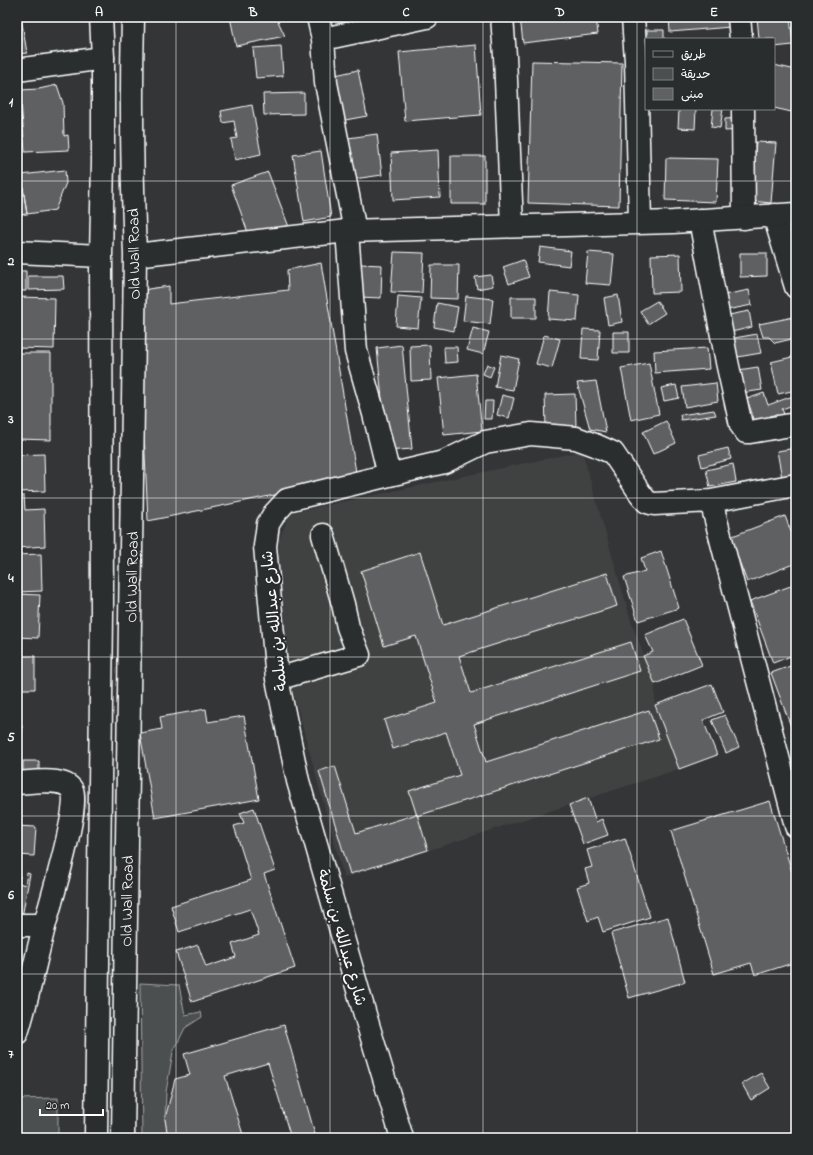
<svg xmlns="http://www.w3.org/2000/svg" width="813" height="1155" font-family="'Indie Flower','Playpen Sans Arabic',sans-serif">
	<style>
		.built { fill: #404243 }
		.green { fill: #4c4f50; stroke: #a6a7a8 }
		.building { fill: #5f6162; stroke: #fff }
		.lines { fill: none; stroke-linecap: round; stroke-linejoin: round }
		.minor-casing { stroke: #fff; stroke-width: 25 }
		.major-casing { stroke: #fff; stroke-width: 25 }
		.minor { stroke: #2a2d2e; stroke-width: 22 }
		.major { stroke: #2a2d2e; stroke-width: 22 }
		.grid { fill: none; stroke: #fff; stroke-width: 1; stroke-opacity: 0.55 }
		.labels { text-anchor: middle; stroke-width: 4; stroke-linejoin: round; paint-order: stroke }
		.street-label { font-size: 16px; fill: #fff; stroke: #2a2d2e }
		.neatline { fill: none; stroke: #fff; stroke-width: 1.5 }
		.grid-label { font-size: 13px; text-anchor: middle; font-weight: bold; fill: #fff }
	</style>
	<rect width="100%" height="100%" fill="#333536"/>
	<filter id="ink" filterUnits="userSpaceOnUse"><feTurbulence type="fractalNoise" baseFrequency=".025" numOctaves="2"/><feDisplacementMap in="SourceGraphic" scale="8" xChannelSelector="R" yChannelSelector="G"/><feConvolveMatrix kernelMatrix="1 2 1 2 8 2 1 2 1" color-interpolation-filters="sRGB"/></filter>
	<g filter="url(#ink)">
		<path class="built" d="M582 451 631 621 655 684V706L679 769 344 878 279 640V540L290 513Z"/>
		<path class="green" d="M140 983 179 985 185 1015 201 1012 202 1017 185 1028 173 1052 166 1092 165 1119 168 1138H142Z
			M58 1098V1138H17V1099Z"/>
		<path class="building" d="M17 17H21L27 53 17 54Z
			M230 17H276L285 36 236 46Z
			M337 17H392L337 21Z
			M520 17H596L598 34 523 43Z
			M669 17H730L731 27 670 32Z
			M757 17H790L793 45 774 47V39H759Z
			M647 30H664V39H647Z
			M476 45 481 115 405 121 399 52Z
			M281 46 283 76 256 78 253 48Z
			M532 61 622 63 619 206 528 203Z
			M774 65 796 70V113L774 108Z
			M358 70 367 116 340 121 331 76Z
			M57 85 63 103 64 136 68 135 69 150 25 152 20 90 39 89Z
			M304 93V114L264 115 263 94Z
			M17 103H20L24 146 17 147Z
			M252 105 261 154 235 160 231 139 237 138 234 121 223 123 221 111Z
			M679 109H696L695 129 678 128Z
			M713 109H723L720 128 711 127Z
			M742 118V130L725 131V119Z
			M377 134 382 175 354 179 348 138Z
			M756 142 776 143 771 203 750 201Z
			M438 150 440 197 393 200 391 153Z
			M321 151 331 217 304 222 293 155Z
			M451 156H485V204H451Z
			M666 158 718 159 716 202 665 200Z
			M20 168 27 214 17 215V169Z
			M65 170 66 183 55 210 27 214 21 175Z
			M268 172 289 227 251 241 231 185Z
			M540 247 571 251 569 266 538 262Z
			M394 252 424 253 422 293 391 292Z
			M588 252 614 254 611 285 585 283Z
			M740 253H767V276L740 277Z
			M680 254 681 292 652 293 651 255Z
			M523 260 529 277 509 284 503 267Z
			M321 263 357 478 148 521 138 299 148 289 169 286V304L288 290 287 270Z
			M361 264 382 265 381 298 360 297Z
			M431 265H459L458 299 430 298Z
			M17 271H26V291H17Z
			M491 275 493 286 477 289 475 277Z
			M28 276H63L64 289 28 290Z
			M749 290 752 305 722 311 719 296Z
			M550 292 579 295 577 321 548 319Z
			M618 295 622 322 608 325 604 298Z
			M398 296 421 298 418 328 396 326Z
			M466 296 493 299 490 324 463 321Z
			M17 297 55 298 54 349 17 348Z
			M511 297H536V318H511Z
			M657 301 665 313 648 324 640 311Z
			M437 303 458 307 454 331 434 327Z
			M749 311 752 327 728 333 724 316Z
			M794 317 796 323V338L775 343 769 337H763L759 324Z
			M473 328 489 332 483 354 467 350Z
			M583 329 600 330 598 360 581 359Z
			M613 332H629V353H613Z
			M757 334 761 353 732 358 729 339Z
			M544 335 560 339 552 368 536 364Z
			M402 345 412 449 387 451 377 348Z
			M430 345 431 380 411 381 410 346Z
			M444 347H457L458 362 445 363Z
			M707 348 709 369 655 373 654 351Z
			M17 353H51V440L17 439Z
			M501 355 519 359 513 390 495 387Z
			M796 356V390L778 394 771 362Z
			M649 363 659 414 631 420 621 368Z
			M487 364 494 367 490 377 483 374Z
			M758 367 762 390 741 393 738 370Z
			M476 374 482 431 444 435 438 378Z
			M596 381 606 432 590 429 577 383Z
			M716 383 718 401 685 407 682 387Z
			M676 385 679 398 664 401 661 388Z
			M764 393 768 405 796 395V404L782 409 786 419 778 422 776 414 755 422 747 399Z
			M575 394 576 426 546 427 545 395Z
			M502 395 514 398 509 418 497 415Z
			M485 401H493L492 419H484Z
			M714 410 716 415 681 420 680 415Z
			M666 421 676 443 653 454 643 432Z
			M728 448 731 459 702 467 699 455Z
			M796 448V475L782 478 777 451Z
			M44 454 45 491 17 492V455Z
			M733 464 736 482 710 487 706 470Z
			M17 496H24L25 510 44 509 45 546 17 548Z
			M785 516 796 545V563L747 582 730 537Z
			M661 551 679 608 638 621 624 577 645 571 641 558Z
			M420 552 443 625 607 573 617 606 459 656 471 693 631 642 640 671 474 724 486 762 649 710 659 739 417 816 409 791 460 775 446 732 393 749 384 720 437 703 416 636 384 646 361 571Z
			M41 554 42 591 17 592V555Z
			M796 584V654L773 663 750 601Z
			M17 594 40 595 38 638 17 637Z
			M683 619 702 665 655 684 643 656 653 652 645 635Z
			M17 656H35V689H17Z
			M796 664V731L793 732 771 673Z
			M712 684 723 712 703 720 717 755 679 769 655 705Z
			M206 709 208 722 244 716 259 799 155 818 140 733 162 729 160 717Z
			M725 715 739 747 726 753 712 720Z
			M17 726H22L20 768H17Z
			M23 761H39V771H23Z
			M335 766 356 833 417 814 428 850 350 874 319 771Z
			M588 798 596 822 602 819 608 835 583 844 569 805Z
			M770 801 796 885V962L755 975 751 963 714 974 671 831Z
			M254 808 275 870 264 874 295 968 192 1002 176 952 198 945 206 967 236 957 232 944 259 935 250 909 179 932 171 906 251 880 234 826 244 823 240 813Z
			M17 826 36 827 34 856 17 855Z
			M625 838 650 917 603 932 598 917 588 921 577 887 589 883 585 869 592 867 587 850Z
			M27 873 30 874 22 917H17V875L20 876 19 883 25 885Z
			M668 917 685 982 629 998 611 933Z
			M284 1025 316 1138H291L268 1063 225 1076 244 1138H168L165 1119 175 1079 190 1075 184 1054Z
			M761 1073 770 1088 751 1100 742 1084Z"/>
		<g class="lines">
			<defs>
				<path id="minor" d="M318 17 323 39 326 83 355 231
					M502 17 505 56 512 226
					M633 17 636 61 640 222
					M739 17 741 39
					M323 39 427 17
					M17 70 103 58
					M743 109 744 218
					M774 215 796 287
					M700 220 727 362 741 425 746 432H750L796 424
					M347 231 356 351 374 414 389 475
					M711 501 796 826
					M277 679 359 655 348 627 343 604 323 535
					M17 783C31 782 65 777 72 790 80 806 50 905 44 927 35 962 28 998 17 1033
					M17 925H44
					M402 1138 366 1018 298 781 277 679 265 546 268 524 274 514 287 500 389 475 444 462 485 442 531 434 576 438 595 445 613 453 640 493 647 502 654 504 711 501 796 485"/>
				<path id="major" d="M17 252 101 256
					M135 255 347 231 673 222 796 214
					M96 1138 102 611 101 256 103 162V58L101 17
					M123 1138 135 255C132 176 131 96 133 17"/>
			</defs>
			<use href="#minor" class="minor-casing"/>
			<use href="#major" class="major-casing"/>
			<use href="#minor" class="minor"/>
			<use href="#major" class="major"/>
		</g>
	</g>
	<path class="grid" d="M176 17V1138M330 17V1138M483 17V1138M637 17V1138M17 181H796M17 339H796M17 498H796M17 657H796M17 816H796M17 974H796"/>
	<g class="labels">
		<g class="street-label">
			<text transform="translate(133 254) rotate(-91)" y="6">Old Wall Road</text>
			<text transform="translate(131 577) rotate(-89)" y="6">Old Wall Road</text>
			<text transform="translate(273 621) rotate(-96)" y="6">شارع عبدالله بن سلمة</text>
			<text transform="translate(126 901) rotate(-89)" y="6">Old Wall Road</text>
			<text transform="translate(343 937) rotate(74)" y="6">شارع عبدالله بن سلمة</text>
		</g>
	</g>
	<rect width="813" height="1155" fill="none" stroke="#2a2d2e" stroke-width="44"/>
	<rect x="645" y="38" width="130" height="72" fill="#2a2d2e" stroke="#7f8182"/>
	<rect x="653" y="51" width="20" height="6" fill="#2a2d2e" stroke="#7f8182"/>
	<text x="681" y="58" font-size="12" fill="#ffffff">طريق</text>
	<rect x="653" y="68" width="20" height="12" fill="#4c4f50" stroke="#7f8182"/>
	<text x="681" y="78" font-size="12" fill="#ffffff">حديقة</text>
	<rect x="653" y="88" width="20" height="12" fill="#5f6162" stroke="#7f8182"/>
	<text x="681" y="98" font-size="12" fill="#ffffff">مبنى</text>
	<path d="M40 1109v6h63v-6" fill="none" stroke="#ffffff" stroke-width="2"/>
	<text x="46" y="1109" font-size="12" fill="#ffffff" stroke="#2a2d2e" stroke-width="3" paint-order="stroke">20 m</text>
	<rect x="22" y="22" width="769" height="1111" class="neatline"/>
	<g class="grid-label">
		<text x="99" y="16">A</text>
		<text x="253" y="16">B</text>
		<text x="406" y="16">C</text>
		<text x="560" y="16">D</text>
		<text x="714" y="16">E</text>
		<text x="11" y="106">1</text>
		<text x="11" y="265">2</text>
		<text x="11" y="423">3</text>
		<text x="11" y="582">4</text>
		<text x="11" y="741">5</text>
		<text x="11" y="899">6</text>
		<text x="11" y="1058">7</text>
	</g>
</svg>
